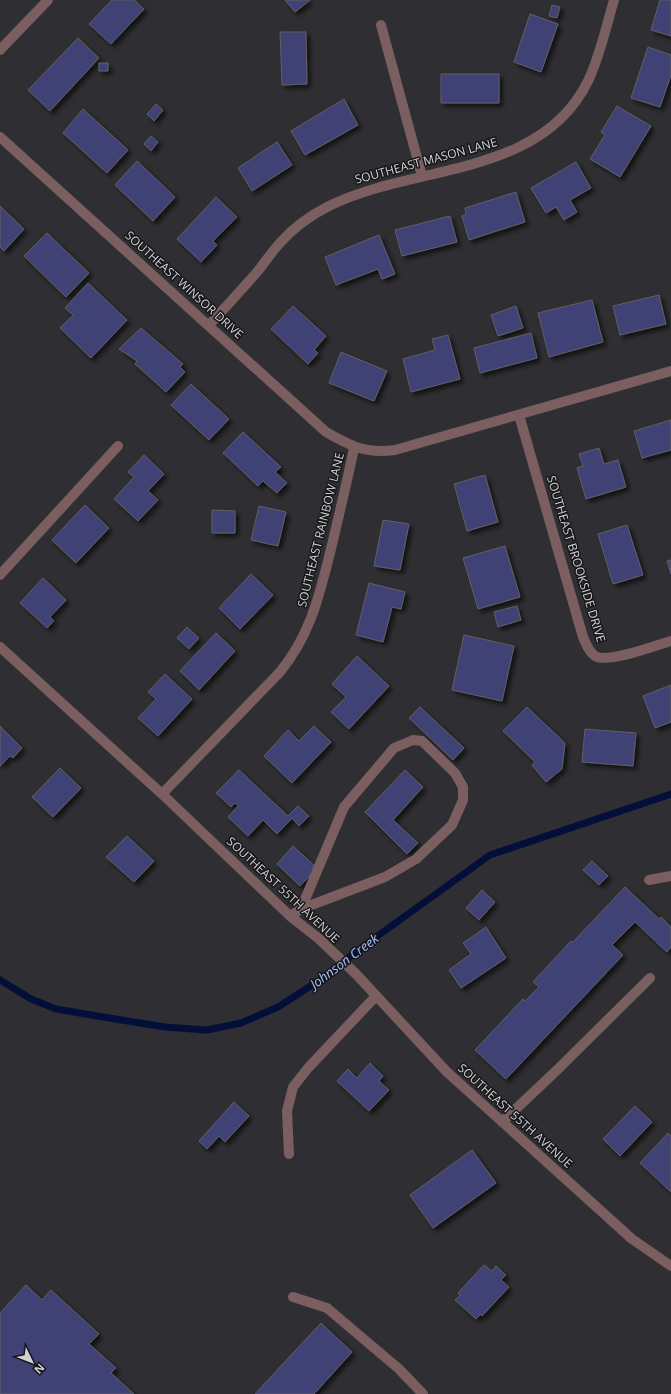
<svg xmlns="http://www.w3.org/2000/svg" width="671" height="1394" font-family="'Open Sans',sans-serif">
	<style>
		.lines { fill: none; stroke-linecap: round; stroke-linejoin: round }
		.stream { stroke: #030f39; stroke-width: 7 }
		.building { fill: #404274; stroke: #5f6064; filter: url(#shadow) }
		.minor { stroke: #7a5e60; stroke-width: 10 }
		.labels { text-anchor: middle; stroke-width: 3; stroke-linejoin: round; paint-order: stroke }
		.street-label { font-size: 12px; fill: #d1d2d4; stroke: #171719 }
		.water-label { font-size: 13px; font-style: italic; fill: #a7c3ff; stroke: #171719 }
	</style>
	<defs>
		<filter id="shadow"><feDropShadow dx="3.5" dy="3.5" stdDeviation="2" flood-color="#0009"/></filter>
	</defs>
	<rect width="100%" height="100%" fill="#2f2f33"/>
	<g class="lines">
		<path class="stream" d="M0 980 31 999 56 1009 103 1017 165 1027 207 1030 241 1023 278 1007 323 978 365 945 490 855 671 794"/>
	</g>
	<path class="building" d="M112 0H134L144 9 111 44 89 24Z
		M285 0H310L295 12Z
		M660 0H671V36L651 30Z
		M552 5 560 7 557 18 549 16Z
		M530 14 558 24 541 72 514 62Z
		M280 32H306L307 84 282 85Z
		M78 38 99 58 50 111 28 90Z
		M648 47 671 55V75L660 107 631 98Z
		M99 63H108V71H99Z
		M441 74H499V103H441Z
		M344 99 358 125 305 155 291 131Z
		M156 104 163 110 154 121 147 114Z
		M617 106 651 126 620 177 590 159 605 135 601 132Z
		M83 109 128 150 107 173 63 133Z
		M151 136 158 142 151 151 144 144Z
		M277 142 292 165 252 191 238 168Z
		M137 161 175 197 153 221 115 185Z
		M576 162 591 188 570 200 577 212 564 220 556 207 546 213 531 188Z
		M516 192 525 222 469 240 462 216 466 214 465 208Z
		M216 197 237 217 213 241 217 245 201 262 177 239Z
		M0 206 24 229 4 251 0 247Z
		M450 216 457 242 402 256 395 230Z
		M47 233 89 273 66 297 24 256Z
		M379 235 395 274 382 279 378 269 336 285 325 257Z
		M88 283 127 320 91 358 60 328 73 315 65 308Z
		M659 295 666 324 620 335 613 306Z
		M592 300 603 342 549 357 538 313Z
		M293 306 326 336 314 350 318 353 308 364 271 329Z
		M516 306 523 328 498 336 491 315Z
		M141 328 183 364 180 367 185 372 166 392 135 364 137 361 119 349Z
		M531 333 537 358 480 373 474 348Z
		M448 335 460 379 411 392 403 359 435 350 432 339Z
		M341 352 387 371 374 401 329 383Z
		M191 384 229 419 209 440 171 405Z
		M671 420V450L642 458 634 431Z
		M243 432 281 467 275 472 287 483 277 493 263 481 258 486 223 453Z
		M599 448 604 464 618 460 626 487 586 499 577 468 583 466 579 454Z
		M144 455 164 474 148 491 158 500 138 521 114 499 134 477 128 472Z
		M485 475 498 522 467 531 454 484Z
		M85 505 109 528 76 563 52 540Z
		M259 506 286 512 278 546 251 540Z
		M212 510 235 511V533H212Z
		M383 520 409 524 400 570 374 566Z
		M627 525 643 575 613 584 598 534Z
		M505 546 520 597 478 609 463 558Z
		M671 560V574L667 561Z
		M251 574 273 595 240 629 219 608Z
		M43 578 66 600 50 617 54 621 47 628 20 603Z
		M369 583 405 592 401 609 392 607 383 642 356 635Z
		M517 606 521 620 498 627 494 612Z
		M187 627 199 638 189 649 177 638Z
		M216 633 235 651 199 690 180 671Z
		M464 635 514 646 502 701 452 690Z
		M357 656 389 686 349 729 331 712 346 697 332 684Z
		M165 674 192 699 158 736 138 718 156 699 148 692Z
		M671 685V722L655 728 643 696Z
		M420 707 464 748 453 760 409 718Z
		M527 707 565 743 562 769 546 782 532 765 535 762 503 731Z
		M0 726 22 748 13 758 10 756 0 766Z
		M314 726 331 742 292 783 264 756 288 730 299 741Z
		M585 729 636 733 633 766 582 762Z
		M60 768 81 788 53 817 32 797Z
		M239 770 288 816 298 806 309 816 299 826 292 818 277 834 263 820 248 836 228 817 238 806 235 803 231 807 216 793Z
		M405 770 423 787 393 820 418 843 407 854 365 812Z
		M127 836 154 861 134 882 106 857Z
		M293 846 317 868 300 886 277 864Z
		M592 861 608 876 599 885 583 870Z
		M625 887 659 919 661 917 671 927V947L667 952 635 922 612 945 623 955 506 1079 475 1050 523 999 525 1001 539 987 533 982 571 941 573 942Z
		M482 890 495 902 479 920 466 908Z
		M486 927 506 958 461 988 449 970 471 954 463 943Z
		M370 1063 383 1076 379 1081 389 1090 369 1111 337 1081 348 1069 357 1078Z
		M234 1102 249 1116 225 1142 219 1136 207 1149 199 1141Z
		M635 1106 652 1122 620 1156 603 1139Z
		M668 1133 671 1136V1192L640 1163Z
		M472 1150 496 1183 433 1228 410 1195Z
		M484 1265 492 1271 496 1266 506 1275 501 1280 509 1287 482 1316 481 1314 476 1319 455 1300 460 1295 458 1293Z
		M26 1285 42 1300 51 1290 99 1334 89 1344 116 1368 111 1373 134 1394H0V1313Z
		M321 1323 352 1352 314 1394H255Z"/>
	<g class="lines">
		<path class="minor" d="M381 25 422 176
			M0 50 48 0
			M0 137 326 432C351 446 365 454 395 450L671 371
			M209 325C226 307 242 289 258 271 265 262 271 253 279 244 292 229 311 215 329 206 413 164 541 178 588 81 600 56 606 27 614 0
			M519 415 583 637C586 644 589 652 595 656 608 664 656 645 671 641
			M0 575 118 446
			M0 647 162 794 290 916 318 938 356 974 447 1072 632 1239 671 1266
			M162 794 280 672C311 634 319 596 331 549 339 515 347 482 354 448
			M649 880 671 876
			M290 916 301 909 344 807 394 748 413 740 422 741 455 773 463 787V800L452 825 416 859 385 877 301 909
			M502 1122 556 1071 650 978
			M289 1154 287 1111 293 1087 308 1068 376 996
			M293 1297 327 1308 399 1369 423 1394"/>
	</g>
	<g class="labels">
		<g class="street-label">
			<text transform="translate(426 161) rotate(-15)" y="4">SOUTHEAST MASON LANE</text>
			<text transform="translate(184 285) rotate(42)" y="4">SOUTHEAST WINSOR DRIVE</text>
			<text transform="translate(321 530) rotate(-76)" y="4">SOUTHEAST RAINBOW LANE</text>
			<text transform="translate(576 559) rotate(73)" y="4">SOUTHEAST BROOKSIDE DRIVE</text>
			<text transform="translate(283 890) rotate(43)" y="4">SOUTHEAST 55TH AVENUE</text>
			<text transform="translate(515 1116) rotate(42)" y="4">SOUTHEAST 55TH AVENUE</text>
		</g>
		<g class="water-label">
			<text transform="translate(344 961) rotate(-37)" y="5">Johnson Creek</text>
		</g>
	</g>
	<g transform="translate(32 1362) rotate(133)" stroke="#171719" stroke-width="3" paint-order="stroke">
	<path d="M0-3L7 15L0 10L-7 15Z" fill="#d1d2d4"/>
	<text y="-6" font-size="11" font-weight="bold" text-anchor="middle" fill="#d1d2d4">N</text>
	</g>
</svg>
